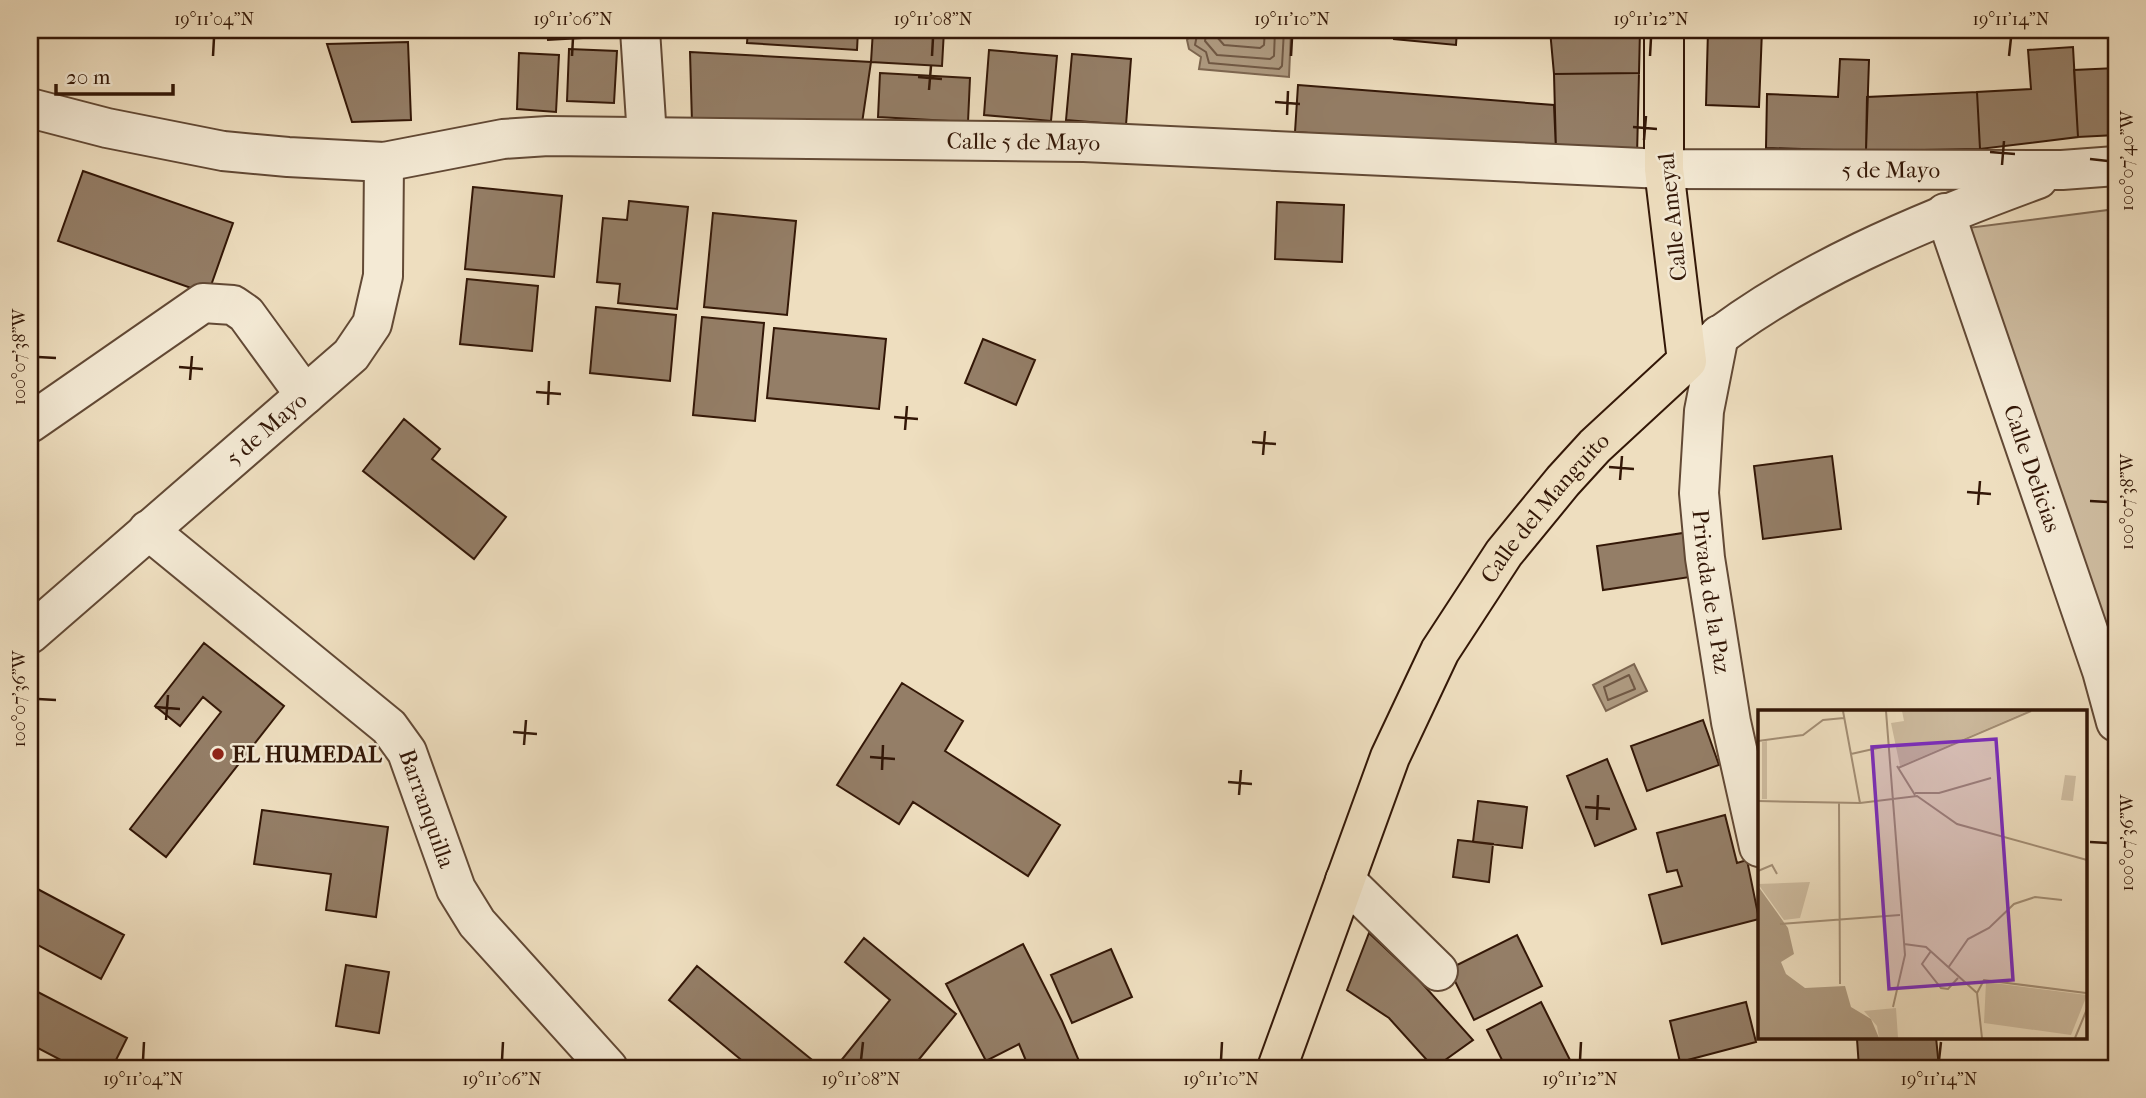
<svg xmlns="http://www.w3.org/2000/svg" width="2146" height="1098" font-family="'IM FELL French Canon',serif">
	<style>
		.green { fill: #cebca0; stroke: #806a54; stroke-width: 2 }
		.water { fill: #ae9a80; stroke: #7d6650; stroke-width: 2 }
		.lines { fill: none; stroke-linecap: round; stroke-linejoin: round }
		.shore { stroke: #705844; stroke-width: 2 }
		.building { fill: #947e67; stroke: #331707; stroke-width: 2 }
		.minor-casing { stroke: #624935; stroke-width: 42 }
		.major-casing { stroke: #331707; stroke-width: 42 }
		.minor { stroke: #f4ead5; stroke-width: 38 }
		.major { stroke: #eedebf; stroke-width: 38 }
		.ticks { fill: none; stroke: #331707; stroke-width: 2.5 }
		.poi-dot { fill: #8f2418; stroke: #f4ead5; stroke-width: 2.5 }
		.labels { text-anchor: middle; stroke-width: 5; stroke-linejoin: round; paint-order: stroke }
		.street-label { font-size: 23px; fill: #331707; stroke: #f4ead5 }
		.poi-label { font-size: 23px; font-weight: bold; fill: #331707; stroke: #f4ead5; text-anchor: start }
		.inset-road { fill: none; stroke: #a38e75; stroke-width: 2 }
		.view { fill: #7b2cbf; fill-opacity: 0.15; stroke: #7b2cbf; stroke-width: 3.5 }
		.inset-edge { fill: none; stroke: #331707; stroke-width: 3.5 }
		.neatline { fill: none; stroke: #331707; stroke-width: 2.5 }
		.ticks-label { font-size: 18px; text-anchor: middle; fill: #331707 }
	</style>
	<rect width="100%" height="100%" fill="#eedebf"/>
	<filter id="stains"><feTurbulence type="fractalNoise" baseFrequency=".00286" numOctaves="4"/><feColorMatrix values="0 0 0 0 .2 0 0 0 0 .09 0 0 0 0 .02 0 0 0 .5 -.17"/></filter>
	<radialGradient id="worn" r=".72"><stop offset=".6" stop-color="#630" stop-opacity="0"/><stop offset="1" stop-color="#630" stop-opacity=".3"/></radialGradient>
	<path class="green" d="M2116 209V692L1960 229Z"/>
	<path class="water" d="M1194 30H1291L1289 77 1199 69 1201 57 1189 49 1187 40Z
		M1634 664 1647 691 1606 711 1593 685Z"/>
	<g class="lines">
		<path class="shore" d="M1198 30 1195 45 1206 52 1209 63 1279 69 1282 66 1284 30
			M1207 30 1205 41 1217 55 1270 59 1274 56 1275 30
			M1217 30V37L1224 45 1260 48 1264 45 1265 30
			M1629 675 1635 689 1608 700 1604 687Z"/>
	</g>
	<path class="building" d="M547 30H618V36L548 40Z
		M748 30H858L857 50 747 43Z
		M873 30H944L942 66 871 62Z
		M1394 30H1457L1456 45 1394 39Z
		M1550 30H1640L1639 73 1554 74Z
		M1708 30H1762L1759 107 1706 105Z
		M408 42 411 120 352 122 327 44Z
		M2073 47 2078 137 1980 149 1977 92 2031 89 2028 50Z
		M569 49 617 51 614 103 567 101Z
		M989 50 1057 56 1051 121 984 115Z
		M690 52 871 62 861 130 692 123Z
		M519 53 559 55 556 112 517 109Z
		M1072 54 1131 59 1126 125 1066 120Z
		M1840 59 1869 60 1866 151 1766 148 1767 94 1838 97Z
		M2116 68V135L2078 137 2074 70Z
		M880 73 970 78 968 122 878 117Z
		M1639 73 1637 156 1556 151 1554 74Z
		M1298 85 1554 105 1556 151 1295 132Z
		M1977 92 1980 149 1866 151 1867 97Z
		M83 171 233 223 208 294 58 241Z
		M473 187 562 196 554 277 465 269Z
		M629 201 688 207 677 309 618 303 620 284 597 282 603 218 627 220Z
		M1277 202 1344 205 1342 262 1275 259Z
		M713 213 796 221 787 315 704 307Z
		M467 279 538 286 532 351 460 344Z
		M596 307 676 315 670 381 590 373Z
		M702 317 764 323 755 421 693 415Z
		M774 328 886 339 879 409 767 398Z
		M983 339 1035 360 1016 405 965 383Z
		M404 419 440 449 432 459 506 517 474 559 363 471Z
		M1832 456 1841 529 1763 539 1754 466Z
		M1683 533 1690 577 1603 590 1597 546Z
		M204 643 284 706 166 857 130 829 221 712 203 697 180 726 155 706Z
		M902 683 963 721 945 751 1060 825 1028 876 913 802 899 824 837 785Z
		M1703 720 1719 765 1647 791 1631 746Z
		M1607 759 1636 829 1595 846 1567 776Z
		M1478 801 1527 807 1522 848 1473 842Z
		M262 810 388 827 376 917 326 910 331 874 254 864Z
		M1725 815 1737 863 1747 860 1759 919 1662 944 1649 895 1682 886 1677 870 1667 872 1657 833Z
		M1458 840 1493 844 1489 882 1453 877Z
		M30 885 124 935 101 979 30 941Z
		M1369 933 1419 980 1473 1040 1434 1068 1389 1018 1347 990Z
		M1517 935 1542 986 1474 1020 1449 969Z
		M864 938 956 1014 912 1068H835L890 1000 845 962Z
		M1023 944 1062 1021 1082 1068H1029L1019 1044 986 1061 946 984Z
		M1111 949 1132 997 1072 1023 1051 975Z
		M346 965 389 972 379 1033 336 1026Z
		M697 966 822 1068H751L669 1000Z
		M30 988 127 1038 112 1068H76L30 1044Z
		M1541 1002 1573 1066 1506 1068 1487 1030Z
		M1746 1002 1756 1042 1680 1062 1670 1021Z
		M1879 1037H1936L1939 1068H1859L1857 1039Z"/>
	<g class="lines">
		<defs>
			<g id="minor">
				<path d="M640 30 647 137"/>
				<path id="s1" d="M30 108 107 128 223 151 288 157 384 162 503 139 548 136 1084 142 1664 169 2062 170 2116 166"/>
				<path id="s2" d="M1945 213 2102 671 2116 722"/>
				<path id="s3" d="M1719 335 1704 411 1699 493 1705 558 1731 722 1759 847"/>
				<path d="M1700 351C1796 273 1923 221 2038 179"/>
				<path d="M30 423 203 303 233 305 246 314 305 395"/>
				<path id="s4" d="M148 530 389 727 407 752 456 889 477 923 608 1068"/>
				<path id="s5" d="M30 634 351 355 372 324 383 276 384 162"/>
				<path d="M1345 880 1438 971"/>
			</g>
			<g id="major">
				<path id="s6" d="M1277 1068 1390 757 1440 651 1504 553 1563 481 1595 446 1687 361 1664 169V30"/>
			</g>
		</defs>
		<use href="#minor" class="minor-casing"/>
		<use href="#major" class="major-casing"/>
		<use href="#minor" class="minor"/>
		<use href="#major" class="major"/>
	</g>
	<path class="ticks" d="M213 56 214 38M572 56 573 38M932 56 933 38M1291 56 1292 38M1650 56 1651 38M2009 56 2011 38M918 77 942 79M929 90 931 66M1275 102 1300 104M1287 115 1288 91M1633 127 1657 129M1644 140 1646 116M1990 152 2015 154M2090 159 2108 161M2002 165 2004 141M38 357 56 358M179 367 203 369M190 380 192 356M536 392 561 394M548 405 549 381M894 417 918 419M905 430 907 406M1252 442 1276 444M1263 455 1265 431M1609 467 1634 469M1620 480 1622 456M1967 492 1991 494M2090 501 2108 502M1978 505 1980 481M38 699 56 700M155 707 180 709M166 720 168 695M513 732 537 734M524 745 526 720M870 757 895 759M882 770 883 745M1228 782 1252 784M1239 795 1241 770M1585 807 1610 809M1597 820 1598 795M2090 842 2108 843M143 1060 144 1042M502 1060 503 1042M861 1060 863 1042M1221 1060 1222 1042M1580 1060 1581 1042M1939 1060 1941 1042"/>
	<circle class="poi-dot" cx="218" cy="754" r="7"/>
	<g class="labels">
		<g class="street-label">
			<text dy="8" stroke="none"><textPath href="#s1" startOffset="1001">Calle 5 de Mayo</textPath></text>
			<text dy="8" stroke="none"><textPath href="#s1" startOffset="1869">5 de Mayo</textPath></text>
			<text transform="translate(1672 217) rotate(-96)" y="8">Calle Ameyal</text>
			<text dy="8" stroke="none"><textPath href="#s5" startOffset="313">5 de Mayo</textPath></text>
			<text dy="8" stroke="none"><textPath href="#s2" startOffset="270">Calle Delicias</textPath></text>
			<text dy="8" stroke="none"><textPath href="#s6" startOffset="626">Calle del Manguito</textPath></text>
			<text dy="8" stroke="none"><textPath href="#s3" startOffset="259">Privada de la Paz</textPath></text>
			<text dy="8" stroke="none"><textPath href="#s4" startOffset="402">Barranquilla</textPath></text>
		</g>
		<g class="poi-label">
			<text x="232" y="762">EL HUMEDAL</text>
		</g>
	</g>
	<g transform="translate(1758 710)">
		<rect width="329" height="329" fill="#eedebf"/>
		<path d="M144 1H270L142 56 133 13 146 11ZM9 31V89H4V32ZM307 65 318 66 315 91 303 90ZM52 172 42 208 26 210 0 174ZM228 272 329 285 313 325 226 313ZM138 298 140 328H121L119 316 106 301Z" fill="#cebca0"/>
		<path d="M0 176 30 218 36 244 23 252 28 264 47 278 87 276 93 297 113 309 121 328H0Z" fill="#ae9a80"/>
		<path class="inset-road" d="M85 1 102 93M128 1 147 245 135 297M0 31 45 25 65 10 86 8M93 44 133 35M139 56 157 85M140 58 273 1M157 83H181L233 68M0 91 102 93 159 86 199 114 329 150M81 93 82 274M0 161 14 155 19 164M22 214 142 205M146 234 168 237 219 283 224 328M173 241 164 254 183 278 190 279 200 268M190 258 210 229 231 218 256 194 277 187 304 190M219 283 226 270 328 283M317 328 329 299"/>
		<path class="view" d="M238 29 255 270 131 279 114 37Z"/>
		<rect width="329" height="329" class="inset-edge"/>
	</g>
	<rect width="2146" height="1098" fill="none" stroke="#eedebf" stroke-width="77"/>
	<path d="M56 84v10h117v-10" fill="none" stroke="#331707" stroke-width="3.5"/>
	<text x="66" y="84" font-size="21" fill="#331707" stroke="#f4ead5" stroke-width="5" paint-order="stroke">20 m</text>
	<rect x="38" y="38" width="2070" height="1022" class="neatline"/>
	<g class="ticks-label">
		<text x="214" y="25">19°11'04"N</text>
		<text x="573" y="25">19°11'06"N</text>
		<text x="933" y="25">19°11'08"N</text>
		<text x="1292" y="25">19°11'10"N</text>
		<text x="1651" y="25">19°11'12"N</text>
		<text x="2011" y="25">19°11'14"N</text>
		<text transform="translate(2127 161) rotate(-90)" y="6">100°07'40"W</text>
		<text transform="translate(19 357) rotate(-90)" y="6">100°07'38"W</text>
		<text transform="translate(2127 502) rotate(-90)" y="6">100°07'38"W</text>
		<text transform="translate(19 699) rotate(-90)" y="6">100°07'36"W</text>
		<text transform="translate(2127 843) rotate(-90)" y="6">100°07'36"W</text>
		<text x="143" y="1085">19°11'04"N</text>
		<text x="502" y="1085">19°11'06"N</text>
		<text x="861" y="1085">19°11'08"N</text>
		<text x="1221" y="1085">19°11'10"N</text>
		<text x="1580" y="1085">19°11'12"N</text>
		<text x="1939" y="1085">19°11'14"N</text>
	</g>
	<rect width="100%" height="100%" filter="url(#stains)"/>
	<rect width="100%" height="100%" fill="url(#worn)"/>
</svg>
